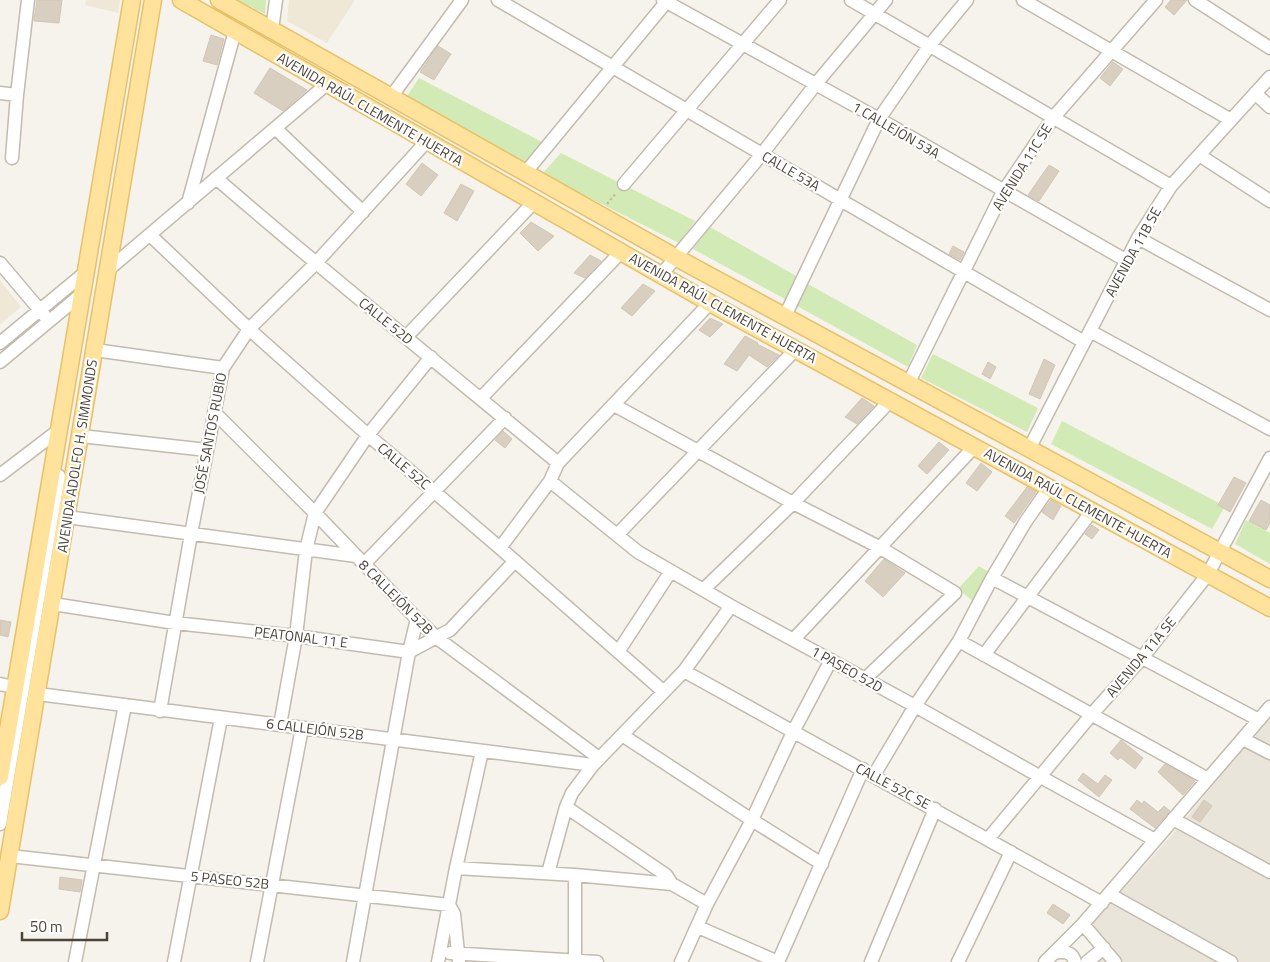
<svg xmlns="http://www.w3.org/2000/svg" width="1270" height="962" font-family="'Titillium Web',sans-serif">
	<style>
		.residential { fill: #eae5da }
		.education { fill: #efe8d6 }
		.green { fill: #d2eab5 }
		.building { fill: #d8cfc1; stroke: #d3c7b4 }
		.lines { fill: none; stroke-linecap: round; stroke-linejoin: round }
		.minor-casing { stroke: #c2bbae; stroke-width: 15 }
		.major-casing { stroke: #e6c16a; stroke-width: 19 }
		.path { stroke: #c4b79f; stroke-width: 2; stroke-dasharray: 2.5 2.5; stroke-linecap: butt }
		.minor { stroke: #fff; stroke-width: 12 }
		.major { stroke: #ffe39c; stroke-width: 16 }
		.labels { text-anchor: middle; stroke-width: 4.5; stroke-linejoin: round; paint-order: stroke }
		.street-label { font-size: 14px; fill: #4b4439; stroke: #fff }
	</style>
	<rect width="100%" height="100%" fill="#f6f3ec"/>
	<path class="residential" d="M1270 714V962H1098L1114 948 1092 924 1179 827Z"/>
	<path class="education" d="M86 0H120L118 13 85 5Z
		M289 0H355L327 43 287 21Z
		M0 280 21 307 0 324Z"/>
	<path class="green" d="M237 0H266L265 14Z
		M419 78 542 142 524 164 407 96Z
		M561 153 695 221 679 243 542 174Z
		M710 227 798 277 785 299 693 249Z
		M808 284 917 345 908 367 797 306Z
		M933 354 1038 408 1027 432 921 378Z
		M1062 421 1225 506 1212 529 1051 444Z
		M1246 520 1270 533V564L1235 544Z
		M979 566 989 572 973 601 958 589Z"/>
	<path class="building" d="M37 0H62L59 23 34 21Z
		M1171 0H1187L1174 15 1165 7Z
		M211 35 224 39 217 65 203 61Z
		M438 46 451 54 434 80 420 72Z
		M1113 62 1123 69 1110 86 1100 78Z
		M270 68 307 90 283 111 254 93Z
		M422 163 438 175 421 196 406 184Z
		M1049 165 1059 171 1039 201 1028 195Z
		M461 184 474 191 457 221 444 213Z
		M531 222 554 236 538 251 520 233Z
		M953 246 964 252 960 260 949 254Z
		M590 255 601 261 585 278 574 273Z
		M643 284 655 291 632 316 621 308Z
		M710 318 723 324 710 337 699 330Z
		M745 336 758 343 757 344 779 355 767 367 749 355 737 371 724 364Z
		M1044 359 1055 365 1040 399 1029 394Z
		M988 362 996 367 990 379 982 374Z
		M862 398 874 406 857 424 845 417Z
		M503 431 512 439 505 448 495 440Z
		M939 442 949 450 927 474 918 466Z
		M981 463 992 472 977 491 966 483Z
		M1234 477 1246 483 1230 512 1218 505Z
		M1027 487 1036 492 1014 523 1005 516Z
		M1051 500 1061 506 1053 520 1042 512Z
		M1261 500 1270 505V523L1266 530 1249 521Z
		M1092 525 1099 530 1092 539 1085 534Z
		M884 559 905 573 883 597 865 581Z
		M0 620 11 622 8 637 0 635Z
		M1121 740 1143 758 1135 769 1120 757 1118 760 1110 753Z
		M1165 764 1195 781 1183 795 1158 772Z
		M1083 773 1098 784 1105 775 1112 780 1099 797 1078 780Z
		M1137 800 1142 804 1144 801 1158 812 1164 806 1170 811 1155 828 1130 809Z
		M1204 800 1212 806 1200 822 1192 817Z
		M60 877 82 880 80 892 59 889Z
		M1053 904 1070 915 1063 924 1047 913Z"/>
	<g class="lines">
		<defs>
			<path id="minor" d="M498 0 1084 342
				M663 0 879 119 1127 261
				M851 0 1171 186
				M1023 0 1231 120
				M1195 0 1270 48
				M272 30 276 0
				M0 93 17 95
				M1255 93 1270 107
				M391 97 462 0
				M275 128 363 212
				M1199 155 1270 201
				M12 158 17 95 28 0
				M525 173 668 0
				M216 178C328 275 444 368 558 463
				M624 184 780 0
				M188 203 235 31
				M150 235 249 329 368 435 500 548 664 692
				M1138 238 1270 310
				M0 263 44 315
				M108 270 327 84
				M661 275 762 154 815 85 886 0
				M785 316 879 119 930 45 967 0
				M1090 331 1270 429
				M406 337 534 202
				M0 343 87 271
				M95 350 223 368
				M0 362 83 293
				M908 384 1003 192 1053 118 1156 0
				M481 398 621 252
				M614 405 793 503 879 547 955 593 865 679
				M214 412 315 513 417 619 437 638 599 758
				M81 436 207 450
				M1029 449 1138 238 1171 186 1270 77
				M0 475 59 430
				M550 481 638 552 731 606 915 706 1039 776 1155 840
				M67 517 356 556
				M617 535 796 349
				M500 548 550 481 558 463 710 303
				M364 564 505 418
				M992 578 1259 720
				M704 589 793 503 890 401
				M53 604 175 623 296 636 409 652 450 630 515 561
				M794 639 975 446
				M959 641 1208 779
				M618 652 671 571
				M984 655 1092 511
				M684 671 1102 903
				M0 684 14 687
				M38 694 593 765
				M160 711 191 534 223 368 249 329 315 264 427 141
				M280 725 296 636 306 550 315 513 368 435 431 357
				M622 735 752 820 822 864
				M1243 739 1270 753
				M874 775 915 706 959 641 992 578 1026 521 1049 488
				M566 807 666 875 672 884 707 904
				M1173 819 1270 872
				M0 824 59 476
				M988 839 1092 714 1142 658 1208 574 1270 458
				M10 856 449 905 454 914 459 962
				M456 868 575 875 672 884
				M548 873 566 807 572 793 593 765 684 671 731 606
				M575 875V962
				M1109 894 1231 962
				M1083 924 1115 962
				M698 927 778 962
				M450 953 597 962
				M1054 953C1063 951 1072 951 1075 962
				M75 962 125 705
				M174 962 221 718
				M257 962 302 728
				M353 962 409 652 417 619
				M438 962 456 868 482 751
				M681 962 707 904 752 820 793 732 831 660
				M778 962 863 769
				M871 962 935 809
				M958 962 1011 852
				M1045 962 1083 924 1270 707
				M1087 962 1104 948"/>
			<path id="major" d="M181 0 710 303 1270 608
				M219 0 675 257 1270 579
				M0 777 132 0
				M0 911 153 0"/>
		</defs>
		<use href="#minor" class="minor-casing"/>
		<use href="#major" class="major-casing"/>
		<path class="path" d="M607 204 616 193"/>
		<use href="#minor" class="minor"/>
		<use href="#major" class="major"/>
	</g>
	<g class="labels">
		<g class="street-label">
			<text transform="translate(370 109) rotate(30)" y="5">AVENIDA RAÚL CLEMENTE HUERTA</text>
			<text transform="translate(896 130) rotate(30)" y="5">1 CALLEJÓN 53A</text>
			<text transform="translate(1022 167) rotate(-58)" y="5">AVENIDA 11C SE</text>
			<text transform="translate(791 171) rotate(30)" y="5">CALLE 53A</text>
			<text transform="translate(1133 252) rotate(-61)" y="5">AVENIDA 11B SE</text>
			<text transform="translate(723 308) rotate(29)" y="5">AVENIDA RAÚL CLEMENTE HUERTA</text>
			<text transform="translate(386 321) rotate(39)" y="5">CALLE 52D</text>
			<text transform="translate(210 433) rotate(-79)" y="5">JOSÉ SANTOS RUBIO</text>
			<text transform="translate(77 456) rotate(-81)" y="5">AVENIDA ADOLFO H. SIMMONDS</text>
			<text transform="translate(404 466) rotate(40)" y="5">CALLE 52C</text>
			<text transform="translate(1078 503) rotate(29)" y="5">AVENIDA RAÚL CLEMENTE HUERTA</text>
			<text transform="translate(396 597) rotate(45)" y="5">8 CALLEJÓN 52B</text>
			<text transform="translate(301 637) rotate(7)" y="5">PEATONAL 11 E</text>
			<text transform="translate(1141 657) rotate(-50)" y="5">AVENIDA 11A SE</text>
			<text transform="translate(847 669) rotate(29)" y="5">1 PASEO 52D</text>
			<text transform="translate(315 729) rotate(7)" y="5">6 CALLEJÓN 52B</text>
			<text transform="translate(893 786) rotate(28)" y="5">CALLE 52C SE</text>
			<text transform="translate(230 880) rotate(6)" y="5">5 PASEO 52B</text>
		</g>
	</g>
	<path d="M22 932v8h85v-8" fill="none" stroke="#4b4439" stroke-width="2.5"/>
	<text x="30" y="932" font-size="15" fill="#4b4439" stroke="#ffffff" stroke-width="4" paint-order="stroke">50 m</text>
</svg>
